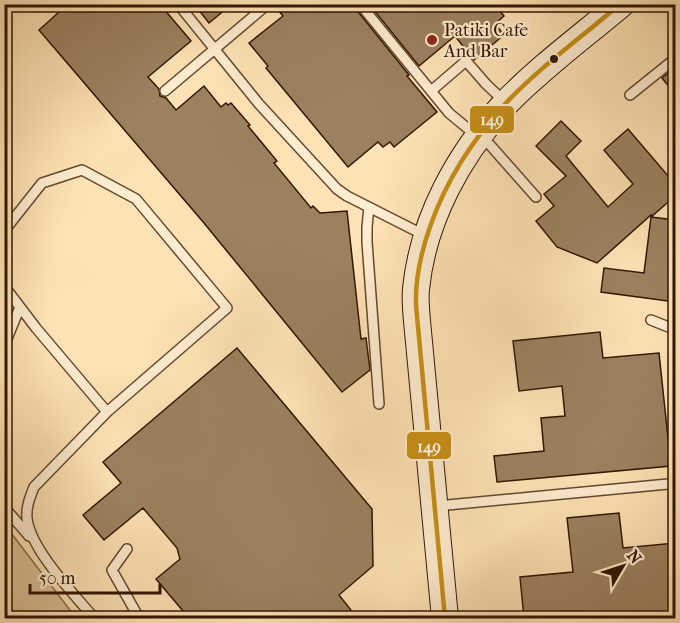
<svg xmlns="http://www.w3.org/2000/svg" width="680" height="623" font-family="'IM FELL French Canon',serif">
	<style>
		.green { fill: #dcc097; stroke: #866b4c; stroke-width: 1.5 }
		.building { fill: #9c815f; stroke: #311601; stroke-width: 1.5 }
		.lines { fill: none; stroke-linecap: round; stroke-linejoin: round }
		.lane-casing { stroke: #64492e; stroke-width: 12 }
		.secondary-casing { stroke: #311601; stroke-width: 28 }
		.lane { stroke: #ffedd0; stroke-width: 9 }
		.secondary { stroke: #ffedd0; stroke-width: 26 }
		.bus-1-casing { stroke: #ffedd0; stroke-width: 9 }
		.bus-1 { stroke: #c78f15; stroke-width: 4.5 }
		.poi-dot { fill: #8f2418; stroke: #ffedd0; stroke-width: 2 }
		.bus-dot { fill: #311601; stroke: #ffedd0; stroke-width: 2 }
		.labels { text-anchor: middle; stroke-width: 4.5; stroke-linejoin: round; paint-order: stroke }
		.poi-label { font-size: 18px; fill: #311601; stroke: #ffedd0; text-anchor: start }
		.line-badge { stroke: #ffedd0; stroke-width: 2 }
		.badge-label { font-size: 16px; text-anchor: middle; font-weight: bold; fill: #fff }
	</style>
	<rect width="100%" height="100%" fill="#ffe3b6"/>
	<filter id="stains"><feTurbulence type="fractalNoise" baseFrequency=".00333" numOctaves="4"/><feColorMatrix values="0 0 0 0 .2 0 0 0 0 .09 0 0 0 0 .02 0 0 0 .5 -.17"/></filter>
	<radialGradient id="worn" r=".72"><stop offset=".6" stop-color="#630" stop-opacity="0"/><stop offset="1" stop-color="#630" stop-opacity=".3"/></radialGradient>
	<path class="green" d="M4 525H5L76 618H5Z"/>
	<path class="building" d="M68 4H154L160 12 163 8 191 41 148 77 159 89 160 96 166 98 176 110 204 86 221 107 226 103 228 105 231 103 250 125 248 126 277 161 274 163 311 208 313 206 320 213 347 211 361 339 366 338 370 370 342 392 204 223 39 30Z
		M194 4H232L209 23Z
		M273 4H353L355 8 409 75 407 76 437 112 394 147 390 142 383 147 378 142 348 167 266 68 268 66 249 43 283 16Z
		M369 4H494L504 16 495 24 504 35 474 60 455 36 419 66Z
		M675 67V94L662 78Z
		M561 121 581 141 566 156 608 207 633 184 604 150 628 129 675 184V196L651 217V215L597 263 557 247 536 221 554 206 544 194 566 176 536 146Z
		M651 217 675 220V302L601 292 604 268 644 273Z
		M600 332 603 358 659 353 671 466 497 482 494 456 544 451 541 418 565 416 562 386 519 391 513 341Z
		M237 348 372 509 373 566 339 595 351 610 340 618H189L156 579 180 559 177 548 143 508 104 540 83 515 121 483 103 462Z
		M619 513 623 548 675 543V618H524L520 577 573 572 567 518Z"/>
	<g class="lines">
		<defs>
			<path id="lane" d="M178 4 259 104 337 189 347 196 424 235
				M360 4 449 113 478 137 490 145 536 197
				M165 91 262 9
				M431 91 466 61 486 84 505 102
				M630 95 676 58
				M369 207 367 227V242L379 404
				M4 231 42 183 82 170 136 199 227 308 107 412 34 487C30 497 26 507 27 518 30 549 74 594 94 618
				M4 286 36 328 107 412
				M651 320 676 330
				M4 346 20 307
				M437 506 668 484 676 485
				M4 507 29 536
				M127 549 112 570 139 618"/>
			<path id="secondary" d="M445 618 417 321C416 310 415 299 416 289 423 219 459 154 506 103 541 67 582 37 621 4"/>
		</defs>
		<use href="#lane" class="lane-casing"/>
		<use href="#secondary" class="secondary-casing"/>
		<use href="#lane" class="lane"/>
		<use href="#secondary" class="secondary"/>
		<defs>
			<path id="bus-1" d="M445 618 416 305C415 277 422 249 431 224 447 179 474 138 506 103 540 67 582 37 620 4"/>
		</defs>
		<use href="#bus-1" class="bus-1-casing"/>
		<use href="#bus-1" class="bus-1"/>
	</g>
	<circle class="poi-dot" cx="432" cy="40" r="6"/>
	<circle class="bus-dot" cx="554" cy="59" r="5"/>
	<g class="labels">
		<g class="poi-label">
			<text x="444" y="36">Patiki Cafe<tspan x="444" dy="21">And Bar</tspan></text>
		</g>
	</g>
	<g class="line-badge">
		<rect x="469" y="105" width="46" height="29" rx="6" fill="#c78f15"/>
		<rect x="406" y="431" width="46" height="29" rx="6" fill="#c78f15"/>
	</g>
	<g class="badge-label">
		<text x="492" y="125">149</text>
		<text x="429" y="452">149</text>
	</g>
	<rect width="680" height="623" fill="none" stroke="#ffe3b6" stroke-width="24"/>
	<rect x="6" y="6" width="668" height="611" fill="none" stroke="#311601" stroke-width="3"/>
	<rect x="12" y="12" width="656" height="599" fill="none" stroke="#311601" stroke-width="1.5"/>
	<g transform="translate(623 566) rotate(51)" stroke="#ffedd0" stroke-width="4.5" paint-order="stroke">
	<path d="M0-4.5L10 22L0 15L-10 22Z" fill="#311601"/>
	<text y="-9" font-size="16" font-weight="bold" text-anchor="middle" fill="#311601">N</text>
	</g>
	<path d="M30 584v9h130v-9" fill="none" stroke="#311601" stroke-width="3"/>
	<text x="39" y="584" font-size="18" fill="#311601" stroke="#ffedd0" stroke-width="4.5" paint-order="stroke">50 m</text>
	<rect width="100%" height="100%" filter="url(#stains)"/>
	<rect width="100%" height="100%" fill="url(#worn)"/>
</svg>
